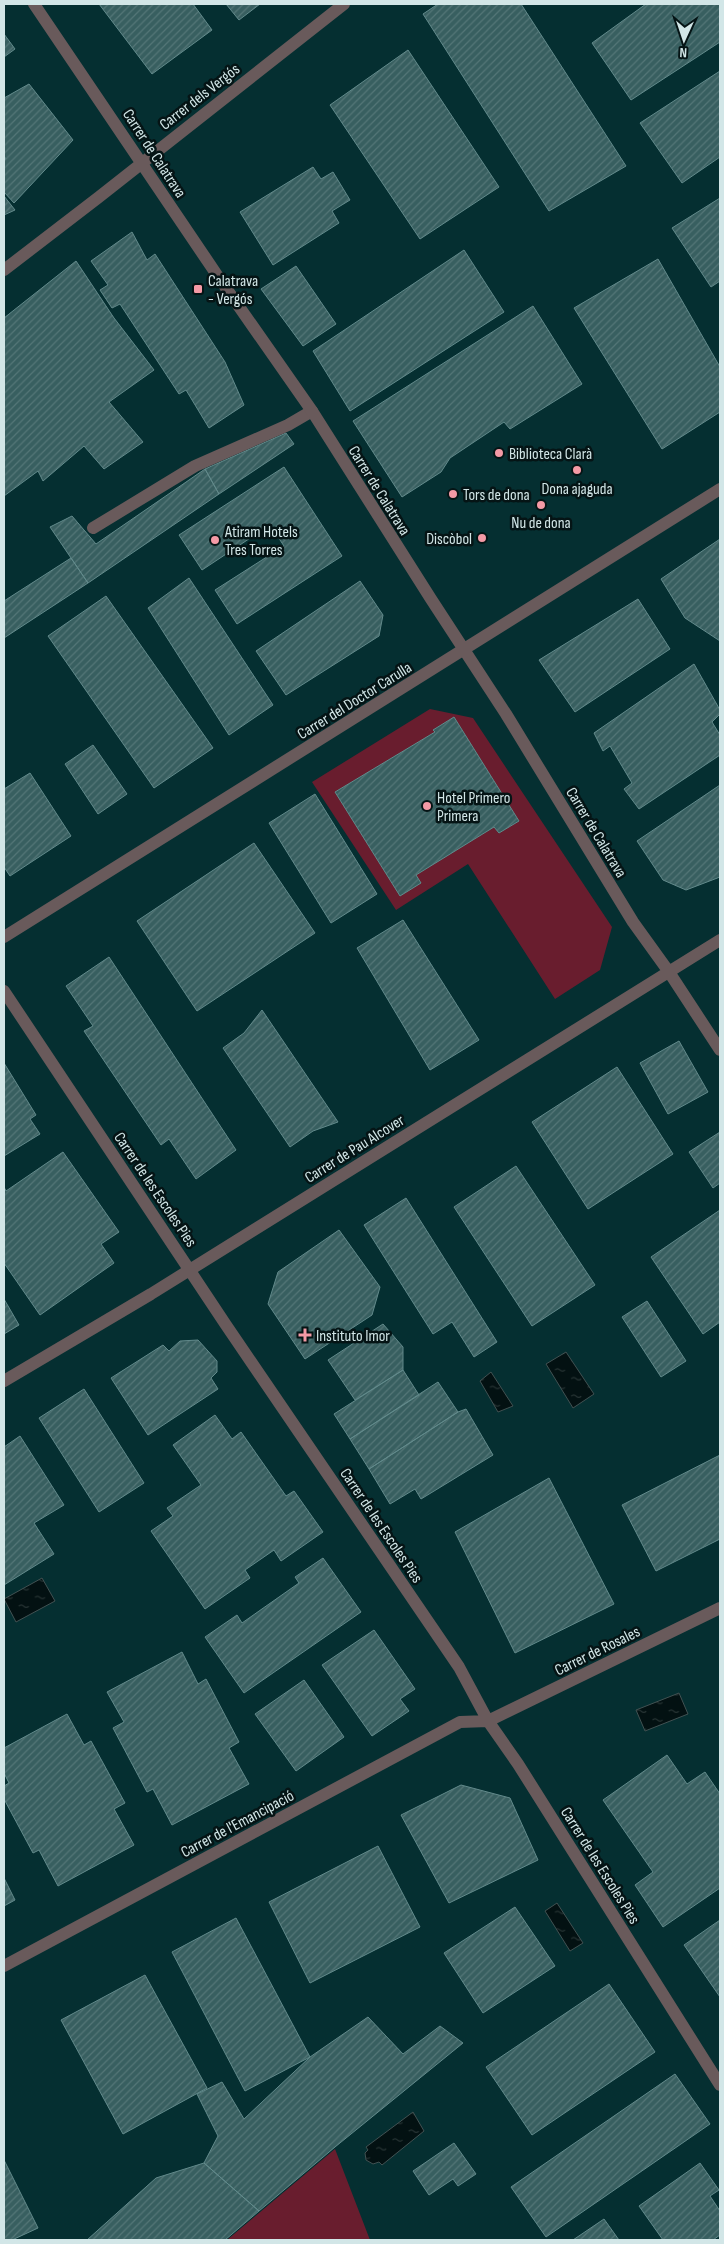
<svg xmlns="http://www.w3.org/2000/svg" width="724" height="2244" font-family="'Sofia Sans Condensed',sans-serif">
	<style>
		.garden { fill: #691d2e; fill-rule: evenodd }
		.water { fill: url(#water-ripples); stroke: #415152 }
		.building { fill: url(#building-hatch); stroke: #628a8b }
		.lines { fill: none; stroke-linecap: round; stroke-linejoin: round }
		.pedestrian { stroke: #695a5b; stroke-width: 12 }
		.minor { stroke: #695a5b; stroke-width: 12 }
		.poi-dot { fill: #f49aa6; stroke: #051415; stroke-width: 2 }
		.labels { text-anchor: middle; stroke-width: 5; stroke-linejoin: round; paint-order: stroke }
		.street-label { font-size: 16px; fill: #d2e6e7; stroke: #051415 }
		.poi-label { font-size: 16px; fill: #d2e6e7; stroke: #051415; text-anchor: start }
	</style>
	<defs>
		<pattern id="water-ripples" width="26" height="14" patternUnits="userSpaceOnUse" patternTransform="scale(1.25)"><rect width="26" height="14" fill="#031112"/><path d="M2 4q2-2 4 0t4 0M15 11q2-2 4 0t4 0" fill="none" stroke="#273434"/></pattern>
		<pattern id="building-hatch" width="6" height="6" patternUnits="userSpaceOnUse" patternTransform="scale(1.25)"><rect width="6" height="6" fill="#385f60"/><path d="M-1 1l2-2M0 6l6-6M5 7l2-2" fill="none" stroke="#547677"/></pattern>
	</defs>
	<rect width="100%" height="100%" fill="#052f31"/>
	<path class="garden" d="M430 709 473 718 612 927 600 970 555 999 468 864 396 910 312 782ZM454 717 519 821 499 833 494 827 416 875 421 883 400 896 335 792 435 732 433 730Z
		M335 2149 370 2240H227Z"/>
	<path class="water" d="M566 1352 594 1394 573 1408 546 1364Z
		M491 1372 513 1406 498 1412 480 1381Z
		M42 1578 55 1601 16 1622 4 1599Z
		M679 1693 688 1714 645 1731 636 1710Z
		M557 1903 583 1943 570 1951 545 1911Z
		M413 2112 424 2131 382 2165 379 2162 373 2164 366 2160 365 2153 368 2150 366 2147Z"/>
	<path class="building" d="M99 4H193L212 30 152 74Z
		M226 4H260L239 20Z
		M438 4H521L626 166 549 211 423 14Z
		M646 4H720V42L631 100 592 43Z
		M4 34 15 49 4 57Z
		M408 50 499 187 420 239 330 105Z
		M720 71V157L682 183 640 123Z
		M29 84 73 140 14 203 4 192V160L6 159 4 156V98Z
		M313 167 321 179 333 172 350 200 332 211 339 223 273 265 240 212Z
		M4 196 15 210 4 215Z
		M720 198V281L711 287 672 228Z
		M132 232 147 260 155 254 225 362 244 405 209 428 186 390 179 394 120 304 112 308 100 290 108 285 91 261Z
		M464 250 504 312 350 411 313 351Z
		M658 259 720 367V412L662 449 574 308Z
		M76 261 114 318 154 370 109 402 143 442 104 469 84 446 43 481 38 471 4 496V318Z
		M296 266 336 324 303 346 261 289Z
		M533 306 582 384 510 429 504 422 450 458 441 472 402 497 353 421Z
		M286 433 294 444 219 494 205 469Z
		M284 467 342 556 237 624 215 590 284 546 270 525 202 570 179 535Z
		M205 469 219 494 88 583 50 527 72 516 96 544Z
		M720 539V641L685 618 661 579Z
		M71 558 88 583 4 638V601Z
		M189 578 273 705 229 735 148 608Z
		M360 581 383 615 379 636 286 695 256 651Z
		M106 596 213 748 154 788 48 636Z
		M638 599 670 649 575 712 539 660Z
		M694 664 720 710V714L712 722 720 735V755L639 809 624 789 632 783 610 746 603 751 594 733Z
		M454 717 519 821 499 833 494 827 416 875 421 883 400 896 335 792 435 732 433 730Z
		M93 745 127 794 98 814 65 764Z
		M30 773 71 836 10 876 4 867V789Z
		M720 785V877L686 890 663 880 637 841Z
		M315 794 377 894 331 923 269 823Z
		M254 843 315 933 197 1011 137 921Z
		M403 920 479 1040 430 1070 357 948Z
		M109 957 236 1150 196 1179 169 1139 161 1145 84 1031 93 1026 66 986Z
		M262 1010 338 1122 313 1131 290 1147 223 1048 244 1033Z
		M679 1041 708 1092 668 1114 640 1063Z
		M4 1063 36 1115 30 1119 40 1134 4 1156Z
		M617 1067 673 1154 588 1209 532 1122Z
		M720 1132V1183L713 1188 689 1152Z
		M63 1152 119 1232 101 1244 114 1263 40 1315 4 1263V1187L6 1191Z
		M516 1166 595 1285 532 1326 454 1207Z
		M406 1198 497 1342 474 1357 452 1322 433 1334 364 1225Z
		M720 1210V1322L703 1334 651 1257Z
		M339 1230 380 1287 372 1315 305 1359 268 1304 278 1272Z
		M4 1299 19 1325 4 1334Z
		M647 1301 686 1361 661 1377 622 1317Z
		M383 1324 403 1347V1370L355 1400 328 1360Z
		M198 1340 217 1361V1372L211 1378 218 1389 148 1435 111 1378 163 1345 169 1351 180 1341Z
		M403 1370 419 1395 350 1439 334 1414Z
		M438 1382 458 1412 369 1469 350 1439Z
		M84 1389 144 1483 99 1512 39 1418Z
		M466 1409 493 1455 421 1499 415 1489 390 1504 369 1469 458 1412Z
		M215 1415 232 1439 241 1432 286 1496 294 1491 323 1532 281 1561 274 1550 245 1570 250 1578 205 1609 151 1531 173 1516 167 1508 201 1485 173 1445Z
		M20 1436 64 1505 34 1523 54 1554 4 1585V1447Z
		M720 1455V1539L656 1571 622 1505Z
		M549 1478 614 1604 515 1653 455 1532Z
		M323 1558 361 1612 244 1693 205 1637 237 1615 242 1623 299 1583 295 1577Z
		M374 1630 415 1689 400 1699 409 1711 372 1736 322 1665Z
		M182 1652 198 1684 206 1679 239 1742 229 1748 249 1784 172 1825 153 1789 147 1792 113 1728 124 1722 107 1692Z
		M304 1680 344 1737 296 1771 255 1714Z
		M67 1714 84 1745 91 1741 125 1803 114 1809 134 1845 58 1886 39 1850 33 1853 4 1799V1786L9 1783 4 1773V1748Z
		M667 1755 687 1784 705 1772 720 1794V1888L663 1927 635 1885 653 1872 603 1800Z
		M461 1785 510 1798 538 1860 449 1903 401 1815Z
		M378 1846 420 1927 310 1983 269 1902Z
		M4 1878 15 1900 4 1906Z
		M515 1907 555 1966 483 2013 444 1953Z
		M236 1918 310 2057 245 2091 172 1952Z
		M720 1920V1997L684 1945Z
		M145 1975 207 2088 123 2134 61 2020Z
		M609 1984 655 2052 532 2135 486 2067Z
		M368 2017 403 2054 440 2026 463 2043 335 2147 259 2211 204 2163 218 2136 197 2094 222 2082 244 2119 310 2057Z
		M675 2074 710 2124 546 2237 511 2187Z
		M454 2143 476 2174 458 2186 453 2179 429 2195 413 2171Z
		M4 2160 38 2228 12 2240H4Z
		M204 2163 259 2211 225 2240H87L156 2178Z
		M700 2163 719 2190 710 2196 720 2211V2235L713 2240H663L639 2206Z
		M604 2219 619 2240H573Z"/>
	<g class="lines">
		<path class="pedestrian" d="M93 528 195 466 288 425 312 411"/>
		<path class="minor" d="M34 4 219 278 312 411 431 599 506 714 633 922 669 972 720 1050
			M4 270 99 197 344 4
			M4 937 720 489
			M4 991 226 1325 459 1667 488 1721 518 1764 720 2085
			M4 1381 151 1294 720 940
			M4 1966 460 1722 488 1721 720 1608"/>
	</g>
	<g class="poi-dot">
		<rect x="193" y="284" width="10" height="10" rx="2.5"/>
		<circle cx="499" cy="453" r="5"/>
		<circle cx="577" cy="470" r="5"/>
		<circle cx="453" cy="494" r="5"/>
		<circle cx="541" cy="505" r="5"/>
		<circle cx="482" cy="538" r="5"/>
		<circle cx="215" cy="540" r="5"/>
		<circle cx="427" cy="806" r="5"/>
		<path d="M302.5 1327.5h5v5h5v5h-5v5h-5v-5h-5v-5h5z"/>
	</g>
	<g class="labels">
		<g class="street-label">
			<text transform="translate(199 96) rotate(-38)" y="6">Carrer dels Vergós</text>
			<text transform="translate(155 153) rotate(57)" y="6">Carrer de Calatrava</text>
			<text transform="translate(380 490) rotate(58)" y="6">Carrer de Calatrava</text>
			<text transform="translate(354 700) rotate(-32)" y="6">Carrer del Doctor Carulla</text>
			<text transform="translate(597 832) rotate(59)" y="6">Carrer de Calatrava</text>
			<text transform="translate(354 1148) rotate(-32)" y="6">Carrer de Pau Alcover</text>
			<text transform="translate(156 1189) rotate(56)" y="6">Carrer de les Escoles Pies</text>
			<text transform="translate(382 1525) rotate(56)" y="6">Carrer de les Escoles Pies</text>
			<text transform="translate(597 1650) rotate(-26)" y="6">Carrer de Rosales</text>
			<text transform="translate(237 1823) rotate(-28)" y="6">Carrer de l'Emancipació</text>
			<text transform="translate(601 1865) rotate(58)" y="6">Carrer de les Escoles Pies</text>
		</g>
		<g class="poi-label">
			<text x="208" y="286">Calatrava<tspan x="208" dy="18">- Vergós</tspan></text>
			<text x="509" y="459">Biblioteca Clarà</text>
			<text x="577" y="494" text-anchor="middle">Dona ajaguda</text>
			<text x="463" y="500">Tors de dona</text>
			<text x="541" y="528" text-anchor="middle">Nu de dona</text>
			<text x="225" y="537">Atiram Hotels<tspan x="225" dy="18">Tres Torres</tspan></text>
			<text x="472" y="544" text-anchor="end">Discòbol</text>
			<text x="437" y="803">Hotel Primero<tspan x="437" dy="18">Primera</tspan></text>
			<text x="316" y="1341">Instituto Imor</text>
		</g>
	</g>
	<rect width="724" height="2244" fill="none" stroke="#d2e6e7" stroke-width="10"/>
	<g transform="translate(684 40) rotate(183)" stroke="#051415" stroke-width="4" paint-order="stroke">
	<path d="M0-4L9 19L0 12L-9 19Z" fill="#d2e6e7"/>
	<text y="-8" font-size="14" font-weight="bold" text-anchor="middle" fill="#d2e6e7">N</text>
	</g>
</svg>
